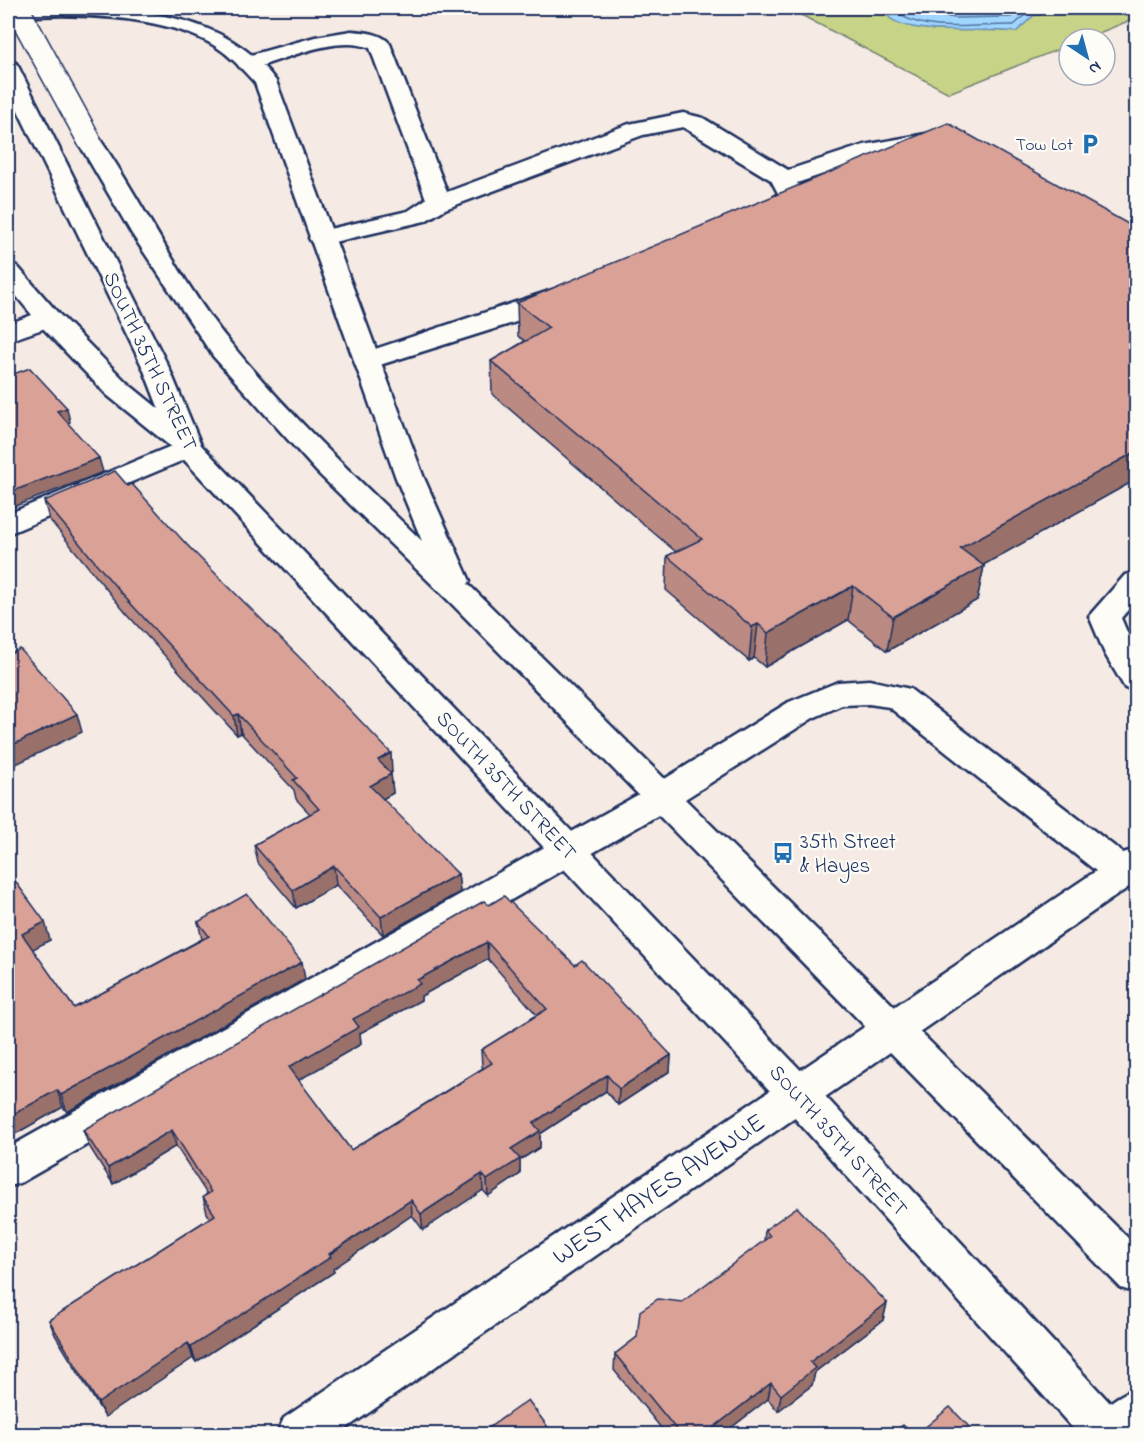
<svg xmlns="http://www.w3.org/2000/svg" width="1144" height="1442" font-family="'Indie Flower',sans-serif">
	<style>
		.green { fill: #c7d386; stroke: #718172; stroke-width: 1.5 }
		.water { fill: #a0d6ff; stroke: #6b93bf; stroke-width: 1.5 }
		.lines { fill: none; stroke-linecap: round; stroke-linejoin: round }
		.shore { stroke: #50729e; stroke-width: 1.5 }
		.minor-casing { stroke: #1b2f5e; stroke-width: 5 }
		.major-casing { stroke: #1b2f5e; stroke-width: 5 }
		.minor { fill: #fdfcf7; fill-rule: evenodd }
		.major { fill: #fdfcf7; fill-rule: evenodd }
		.major-bridge-casing { stroke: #1b2f5e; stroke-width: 26; stroke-linecap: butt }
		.major-bridge { stroke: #fdfcf7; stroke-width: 23 }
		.wall { fill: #bb8a82; stroke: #1b2f5e; stroke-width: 1.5; fill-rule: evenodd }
		.shaded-wall { fill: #99716a; stroke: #1b2f5e; stroke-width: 1.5 }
		.building { fill: #daa197; stroke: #1b2f5e; stroke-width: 1.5; fill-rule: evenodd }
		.labels { text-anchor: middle; stroke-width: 4.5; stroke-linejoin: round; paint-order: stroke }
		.far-poi-label { font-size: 18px; fill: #1b2f5e; stroke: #fdfcf7; text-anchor: end }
		.street-label { font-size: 21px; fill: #1b2f5e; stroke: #fdfcf7 }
		.poi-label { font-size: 21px; fill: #1b2f5e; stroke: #fdfcf7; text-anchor: start }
		.near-street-label { font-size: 26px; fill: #1b2f5e; stroke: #fdfcf7 }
	</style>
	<rect width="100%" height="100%" fill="#f6eae4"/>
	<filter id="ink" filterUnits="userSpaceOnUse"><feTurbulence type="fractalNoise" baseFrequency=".0167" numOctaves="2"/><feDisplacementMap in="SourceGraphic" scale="12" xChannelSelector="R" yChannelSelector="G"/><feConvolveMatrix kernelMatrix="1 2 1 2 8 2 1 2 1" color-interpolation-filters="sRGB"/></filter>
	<g filter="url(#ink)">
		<path class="green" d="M788 8H881C886 10 886 14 890 18 914 37 985 27 1016 32L1034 15H1040L1046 8 1072 10 1073 8H1136V18L1084 39H1069V45L949 93Z"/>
		<path class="water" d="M881 8H1053H1046L1040 15H1034L1016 32C985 27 915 37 890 18 886 14 886 10 881 8Z"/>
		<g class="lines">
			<path class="shore" d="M891 8C921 36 976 24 1014 25L1031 10 1038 8
				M901 8 955 18 1011 17 1022 8"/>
			<defs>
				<path id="minor" d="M351 31C364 32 382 33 390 44L447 192 629 124 683 113 703 118 788 170 864 145 937 132 945 134 949 139 945 144 876 156 797 183 802 193C790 211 771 228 747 222L744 217C752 205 768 207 778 193L771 180 683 127 643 135 445 209 425 221 321 245 312 243 309 238 312 233 408 211 426 199 370 48C336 34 282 61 248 70L240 68 237 63 240 58 315 37Z
					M8 263 17 266 57 312 61 318 57 324 8 341V324L32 315 8 286Z
					M558 288 567 291 571 296 567 301 516 322 367 369 357 367 354 361 357 355Z
					M188 439 198 442 202 448 198 454 8 534V514Z
					M1136 572V601L1121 618 1136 653V691L1125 688 1105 654 1089 616 1125 575Z
					M869 680 910 689 1123 853 1136 849V882L338 1434H277L284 1418 1096 871 889 707 869 704 842 705 813 718 674 806 22 1182 8 1187V1148L650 788 789 702 838 682Z
					M1136 1388V1434H1087C1094 1412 1114 1397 1136 1388Z"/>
				<path id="major" d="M8 8C99 8 217 0 276 81L424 478 470 581 468 584 1136 1246V1293L1121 1288 451 603 317 472 213 356 132 234 77 140 81 135H97C144 203 179 281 232 345 290 416 357 478 422 541L396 478 255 83C242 69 231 56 215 46 164 14 66 12 8 18Z
					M8 61 16 63 19 68 169 368 201 445 811 1081 1124 1418 1130 1434H1078L783 1105 176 451 107 395 39 324 35 318 39 312 48 310 57 312 127 383 159 409 143 368 8 90Z"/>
			</defs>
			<use href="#minor" class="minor-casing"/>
			<use href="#major" class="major-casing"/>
			<use href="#minor" class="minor"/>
			<use href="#major" class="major"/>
			<defs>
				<path id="major-bridge" d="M17 8 89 140"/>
			</defs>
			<use href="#major-bridge" class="major-bridge-casing"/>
			<use href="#major-bridge" class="major-bridge"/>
		</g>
		<path class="wall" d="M1137 229V479L983 565 984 566 977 600 887 651 848 620 765 667 754 658 749 661 666 590 667 556 676 552 492 394 491 361 525 341 518 336 517 303Z
			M128 486 187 545 392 772 390 773 391 774 393 793 382 799 458 874 460 892 383 935 336 885 296 908 258 863 254 845 310 814 296 799 294 790 241 733 237 735 125 612 49 519 44 501Z
			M8 885 50 940 32 949 74 1008 202 939 198 922 305 979 67 1112 63 1107 8 1138Z
			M489 905 575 965 671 1055 670 1071 618 1105 606 1091 540 1134V1147L520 1160V1174L488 1196 483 1190 423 1230 412 1215 333 1269 334 1272 196 1362 193 1358 105 1417 55 1335 49 1320 210 1218 207 1213 203 1197 207 1194 176 1146 113 1184 89 1146 83 1130ZM488 959 537 1015 481 1050 482 1066 483 1068 351 1150 298 1080 361 1044 360 1033 421 1000V996Z
			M765 1230 887 1303 883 1320 815 1372 812 1385 778 1411 768 1399 723 1434H666L614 1370 615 1354 764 1241Z"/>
		<path class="shaded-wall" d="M67 408 70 422 61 426 57 411Z
			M1137 451V479L953 582 960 548Z
			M99 458 103 472 8 509V493Z
			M984 566 977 600 887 651 893 617Z
			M853 586 848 620 765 667 768 633Z
			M758 624 754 658 749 661 752 627Z
			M77 714 82 732 8 768V747Z
			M238 714 241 733 237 735 234 716Z
			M391 753 392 772 380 779 378 760Z
			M391 774 393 793 372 805 370 786Z
			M334 866 336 885 296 908 293 890Z
			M458 874 460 892 383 935 381 917Z
			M45 922 50 940 28 952 22 934Z
			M487 942 488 959 421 996V1000L360 1033 361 1044 292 1084 289 1067 353 1019 417 980Z
			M302 962 305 979 67 1112 61 1095Z
			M671 1055 670 1071 618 1105 619 1089Z
			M607 1075 606 1091 540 1134V1147L520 1160V1174L488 1196 487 1180 533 1123Z
			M57 1090 63 1107 8 1138V1117Z
			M172 1130 176 1146 113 1184 108 1168Z
			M482 1174 483 1190 423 1230 421 1214Z
			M411 1200 412 1215 333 1269 334 1272 196 1362 191 1347Z
			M887 1303 883 1320 815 1372 812 1385 778 1411 781 1395 810 1362Z
			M188 1343 193 1358 105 1417 98 1403Z
			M771 1383 768 1399 723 1434H705Z"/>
		<path class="building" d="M948 123 1137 229V451L960 548 984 566 893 617 853 586 768 633 758 624 752 627 667 556 702 539 491 361 549 328 517 303Z
			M30 368 67 408 57 411 99 458 8 493V376Z
			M115 471 128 486 132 484 187 545 314 672 391 753 378 760 391 774 370 786 458 874 381 917 334 866 293 890 254 845 319 809 293 780 297 778 238 714 234 716 121 593 44 501Z
			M20 649 77 714 8 747V655Z
			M15 881 45 922 22 934 74 1008 209 936 198 922 247 894 302 962 61 1095 57 1090 8 1117V1053L10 1051 8 1047V885Z
			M504 896 575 965 582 960 671 1055 619 1089 607 1075 533 1123 540 1131 511 1149 520 1159 487 1180 482 1174 421 1214 411 1200 329 1254 331 1257 191 1347 188 1343 98 1403 49 1320 215 1215 203 1197 211 1192 172 1130 108 1168 83 1130 484 901 489 905ZM487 942 547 1009 481 1050 492 1063 351 1150 289 1067 359 1027 353 1019 420 984 417 980Z
			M797 1207 887 1303 810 1362 815 1368 781 1395 771 1383 705 1434H680L615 1354 637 1337 640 1311 658 1299 682 1302 770 1236 765 1230Z
			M528 1400 553 1434H480Z
			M950 1407 976 1434H917Z
			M903 1425 912 1434H891Z"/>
	</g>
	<defs>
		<symbol id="parking-bare" viewBox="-9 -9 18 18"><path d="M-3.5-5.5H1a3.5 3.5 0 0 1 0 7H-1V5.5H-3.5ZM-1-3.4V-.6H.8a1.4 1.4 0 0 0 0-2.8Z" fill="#1f6fb2" stroke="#fdfcf7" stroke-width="2.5" paint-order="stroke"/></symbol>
		<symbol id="bus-bare" viewBox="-9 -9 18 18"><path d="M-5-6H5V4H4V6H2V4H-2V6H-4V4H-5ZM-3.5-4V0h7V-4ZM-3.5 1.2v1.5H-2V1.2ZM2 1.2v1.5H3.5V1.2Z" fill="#1f6fb2" stroke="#fdfcf7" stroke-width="2.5" paint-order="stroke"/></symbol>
	</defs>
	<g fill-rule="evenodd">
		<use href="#parking-bare" x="1075" y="129" width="30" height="30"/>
		<use href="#bus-bare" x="768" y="838" width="30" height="30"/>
	</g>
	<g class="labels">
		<g class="far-poi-label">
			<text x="1073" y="150">Tow Lot</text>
		</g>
		<g class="street-label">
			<text transform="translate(151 361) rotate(65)" y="7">SOUTH 35TH STREET</text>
			<text transform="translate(507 785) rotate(47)" y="7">SOUTH 35TH STREET</text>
			<text transform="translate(839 1140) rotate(48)" y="7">SOUTH 35TH STREET</text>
		</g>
		<g class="poi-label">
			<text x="800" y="848">35th Street<tspan x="800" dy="24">&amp; Hayes</tspan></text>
		</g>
		<g class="near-street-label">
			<text transform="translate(658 1188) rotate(-34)" y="9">WEST HAYES AVENUE</text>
		</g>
	</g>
	<rect width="1144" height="1442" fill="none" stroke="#fdfcf7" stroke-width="30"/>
	<rect x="15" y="15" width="1114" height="1412" fill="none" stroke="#1b2f5e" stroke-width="2" filter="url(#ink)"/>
	<g transform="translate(1087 57) rotate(144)"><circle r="28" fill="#fdfcf7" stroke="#a3aaba" stroke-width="1.5"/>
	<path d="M0-4.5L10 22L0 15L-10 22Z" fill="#1f6fb2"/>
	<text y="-9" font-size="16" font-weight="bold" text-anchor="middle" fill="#1b2f5e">N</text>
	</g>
</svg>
